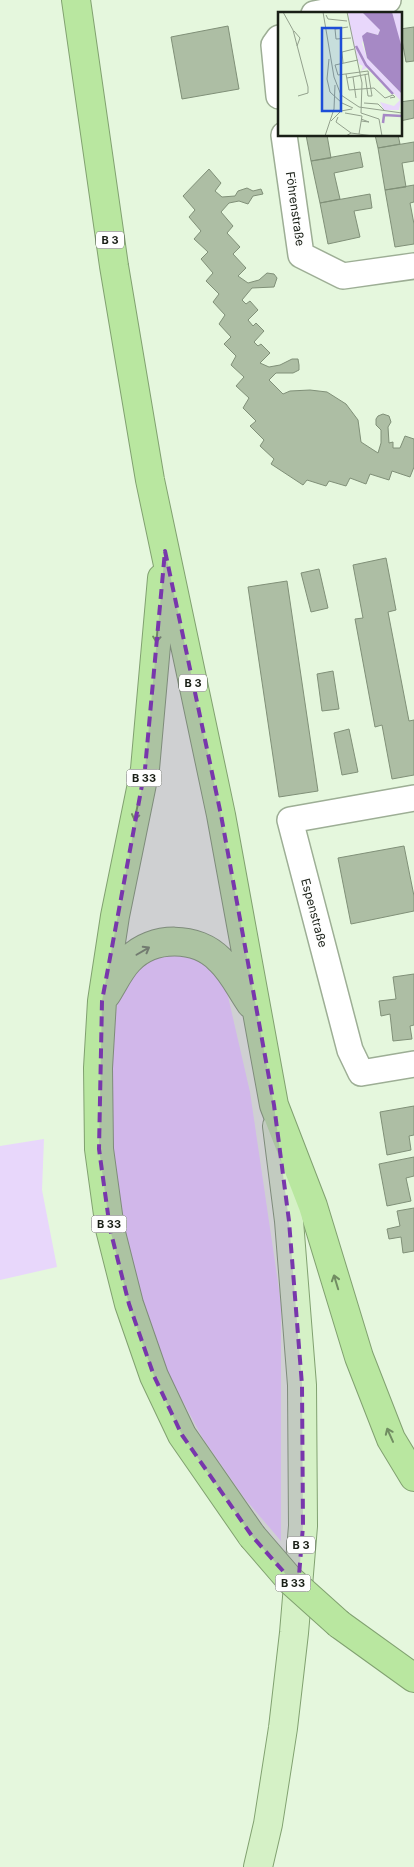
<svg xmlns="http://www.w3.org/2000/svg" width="414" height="1867" font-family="Inter,sans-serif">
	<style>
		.green { fill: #e8d7fb }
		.building { fill: #adbea4; stroke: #809078 }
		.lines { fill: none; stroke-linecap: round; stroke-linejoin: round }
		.minor-casing { stroke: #9dae95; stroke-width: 28 }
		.major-casing { stroke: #81a170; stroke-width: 30 }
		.highway-casing { stroke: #81a170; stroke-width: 30 }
		.minor { stroke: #fff; stroke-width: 25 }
		.major { stroke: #d5f1c6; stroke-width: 28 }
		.highway { stroke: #b9e7a0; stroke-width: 28 }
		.highway-bridge-casing { stroke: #81a170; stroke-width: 30; stroke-linecap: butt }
		.highway-bridge { stroke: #b9e7a0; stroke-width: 28 }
		.oneway { stroke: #718d62 }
		.marked { fill: #7837ac; fill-opacity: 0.2; stroke: #7837ac; stroke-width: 4; stroke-dasharray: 10 6; stroke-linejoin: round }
		.labels { text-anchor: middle; stroke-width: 4; stroke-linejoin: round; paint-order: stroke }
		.shield { fill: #fefefe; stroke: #5e625c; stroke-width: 1 }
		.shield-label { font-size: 11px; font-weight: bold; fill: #191f16 }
		.street-label { font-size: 12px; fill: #191f16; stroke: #fefefe }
		.inset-river { fill: none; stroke: #a689c5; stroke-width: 2.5 }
		.inset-road { fill: none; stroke: #93a18d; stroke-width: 1 }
		.view { fill: #1d4ed8; fill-opacity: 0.15; stroke: #1d4ed8; stroke-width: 2.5 }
		.inset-edge { fill: none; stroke: #191f16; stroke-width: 2.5 }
	</style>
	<rect width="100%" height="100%" fill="#e5f7dd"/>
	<path class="green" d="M152 952 204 955 224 979 250 1092 281 1303V1541L245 1499 202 1437 156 1351 129 1254 109 1140 115 1019 119 994Z
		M44 1139 42 1190 57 1267 0 1280V1146Z"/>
	<path class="building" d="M228 26 239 89 182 99 171 37Z
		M414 27V61L406 62 400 29Z
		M414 100V118L400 121V102Z
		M306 135H327L331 158 311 161Z
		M375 135H398L400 144 378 148Z
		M414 142V161L402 163 406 187 385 190 378 148Z
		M360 152 363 167 334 173 340 199 320 203 311 161Z
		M209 169 221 183 215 191 222 197 235 196 238 191 247 188 253 191 261 189 263 194 253 196 248 204 239 201 229 203 221 212 233 226 227 233 240 247 233 254 246 268 238 276 248 283 259 280 267 273 274 274 277 278 274 287 252 288 242 300 246 304 250 301 258 310 248 320 253 326 256 323 264 331 254 342 258 346 261 344 270 353 260 363 269 367 280 365 292 359H298L299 365V370L293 373H276L269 380 283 394 290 391 310 390 327 392 346 404 358 420 361 442 378 453 381 443V430L376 425V419L378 416 383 414 389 416 391 422 388 427 389 443 393 442V448H400L405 436 414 439V467L410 477 392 471 389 480 370 474 366 484 350 478 346 486 329 481 326 486 307 480 303 485 271 464 274 459 260 446 264 440 250 426 256 421 243 408 249 398 236 386 244 377 231 365 236 356 224 344 231 337 219 324 225 315 213 302 219 294 206 281 213 273 201 259 208 252 194 239 201 231 189 217 195 210 183 196Z
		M414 185V202L410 203 414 224V244L395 247 385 190Z
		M370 194 372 208 354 211 360 237 328 244 320 203Z
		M386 558 396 610 388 612 409 721 414 720V775L392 779 382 725 375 727 355 619 363 618 353 565Z
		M319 569 328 608 311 612 301 573Z
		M287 581 318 791 279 797 248 587Z
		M333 671 339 709 322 711 317 674Z
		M349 729 358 772 342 775 334 733Z
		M404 846 414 896V911L351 924 338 858Z
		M414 974V1025L410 1026 412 1039 393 1041 390 1014 381 1016 379 1001 396 999 393 977Z
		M414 1106V1135L409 1136 411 1150 387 1155 380 1112Z
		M414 1157V1176L406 1178 411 1201 387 1206 379 1164Z
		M414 1208V1251L403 1253 401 1237 389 1239 387 1229 400 1226 397 1211Z"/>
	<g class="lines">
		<defs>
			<path id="minor" d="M314 14 388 0
				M279 38 274 45 279 96
				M284 135 301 255 343 276 414 266
				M414 798 290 820 350 1050 361 1073 414 1064"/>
			<path id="major" d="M258 1867 268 1824 283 1728 294 1633 303 1526 302 1385 289 1221 277 1126"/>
			<path id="highway" d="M76 0 114 266 150 480 221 815 274 1105 313 1206 359 1357 391 1439 414 1477
				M162 578 145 769 115 916 102 1001 98 1068 99 1149 110 1229 129 1304 154 1376 182 1435 252 1536
				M106 995C113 984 120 969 129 960 153 935 197 936 220 960 233 972 241 990 251 1004
				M339 1624 414 1678"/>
		</defs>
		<use href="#minor" class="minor-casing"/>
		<use href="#major" class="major-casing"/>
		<use href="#highway" class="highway-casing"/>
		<use href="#minor" class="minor"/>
		<use href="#major" class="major"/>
		<use href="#highway" class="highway"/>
		<defs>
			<path id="highway-bridge" d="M252 1536 290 1580 339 1624"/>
		</defs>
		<use href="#highway-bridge" class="highway-bridge-casing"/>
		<use href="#highway-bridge" class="highway-bridge"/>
	</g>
	<defs><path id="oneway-shaft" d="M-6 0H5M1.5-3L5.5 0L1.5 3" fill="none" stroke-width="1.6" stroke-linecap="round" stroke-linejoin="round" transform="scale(1.25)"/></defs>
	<g class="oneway">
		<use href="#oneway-shaft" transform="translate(157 635) rotate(95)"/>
		<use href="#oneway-shaft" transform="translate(136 813) rotate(102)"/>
		<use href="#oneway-shaft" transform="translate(143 951) rotate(-30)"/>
		<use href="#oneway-shaft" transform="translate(336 1282) rotate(-107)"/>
		<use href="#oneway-shaft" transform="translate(390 1435) rotate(-114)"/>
	</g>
	<path class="marked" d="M165 551 221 815 274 1105 289 1221 302 1385 303 1526 298 1588 252 1536 182 1435 154 1376 129 1304 110 1229 99 1149 102 1001 145 769Z"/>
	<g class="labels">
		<g class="shield">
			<rect x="96" y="231.5" width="28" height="17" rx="4"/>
			<rect x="179" y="674.5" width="28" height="17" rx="4"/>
			<rect x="126.5" y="769.5" width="35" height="17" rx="4"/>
			<rect x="91.5" y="1215.5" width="35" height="17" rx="4"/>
			<rect x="287" y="1536.5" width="28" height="17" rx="4"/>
			<rect x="275.5" y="1574.5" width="35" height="17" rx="4"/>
		</g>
		<g class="shield-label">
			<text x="110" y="244">B 3</text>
			<text x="193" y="687">B 3</text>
			<text x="144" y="782">B 33</text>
			<text x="109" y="1228">B 33</text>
			<text x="301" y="1549">B 3</text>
			<text x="293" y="1587">B 33</text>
		</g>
		<g class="street-label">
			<text transform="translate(295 209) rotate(82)" y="4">Föhrenstraße</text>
			<text transform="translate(314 913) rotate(75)" y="4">Espenstraße</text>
		</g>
	</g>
	<g transform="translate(278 12)">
		<rect width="124" height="124" fill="#e5f7dd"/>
		<path d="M70 0H84L102 17 100 23 89 20 84 31 89 46 124 82 121 98H106L102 90 116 94 122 88 90 55 83 59 85 54 81 52 74 28ZM114 0H124V36L121 29Z" fill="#e8d7fb"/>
		<path d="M84 0H114L124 36V82L89 46 84 24 89 20 100 23 102 18Z" fill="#a689c5"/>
		<path class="inset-river" d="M78 34 88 53 115 82M105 111 106 103 124 104"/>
		<path class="inset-road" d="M5 0 15 18 30 75V81L20 84M45 0 56 65 63 83 81 95 124 101M69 0 84 71 83 101 101 107 104 124M48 3 50 7 69 9M70 15 57 17 58 27 73 26M16 19 22 26 19 34M51 47 49 67 52 80 64 91 75 96M80 48 57 53 60 63 90 59 94 84H90M65 51 64 40 76 37M68 62 71 78 96 76 107 86 115 83 117 85 112 86M87 63 90 84M75 65 78 86M69 66 90 62M86 91 100 92 107 99M67 101 84 104 81 122M60 105 58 110 73 121M53 109 63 99 74 97M83 109 91 110 83 107M47 124 56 97 57 73M68 124 73 121 95 124"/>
		<path class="view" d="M44 16H63V99H44Z"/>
		<rect width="124" height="124" class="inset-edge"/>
	</g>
</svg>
